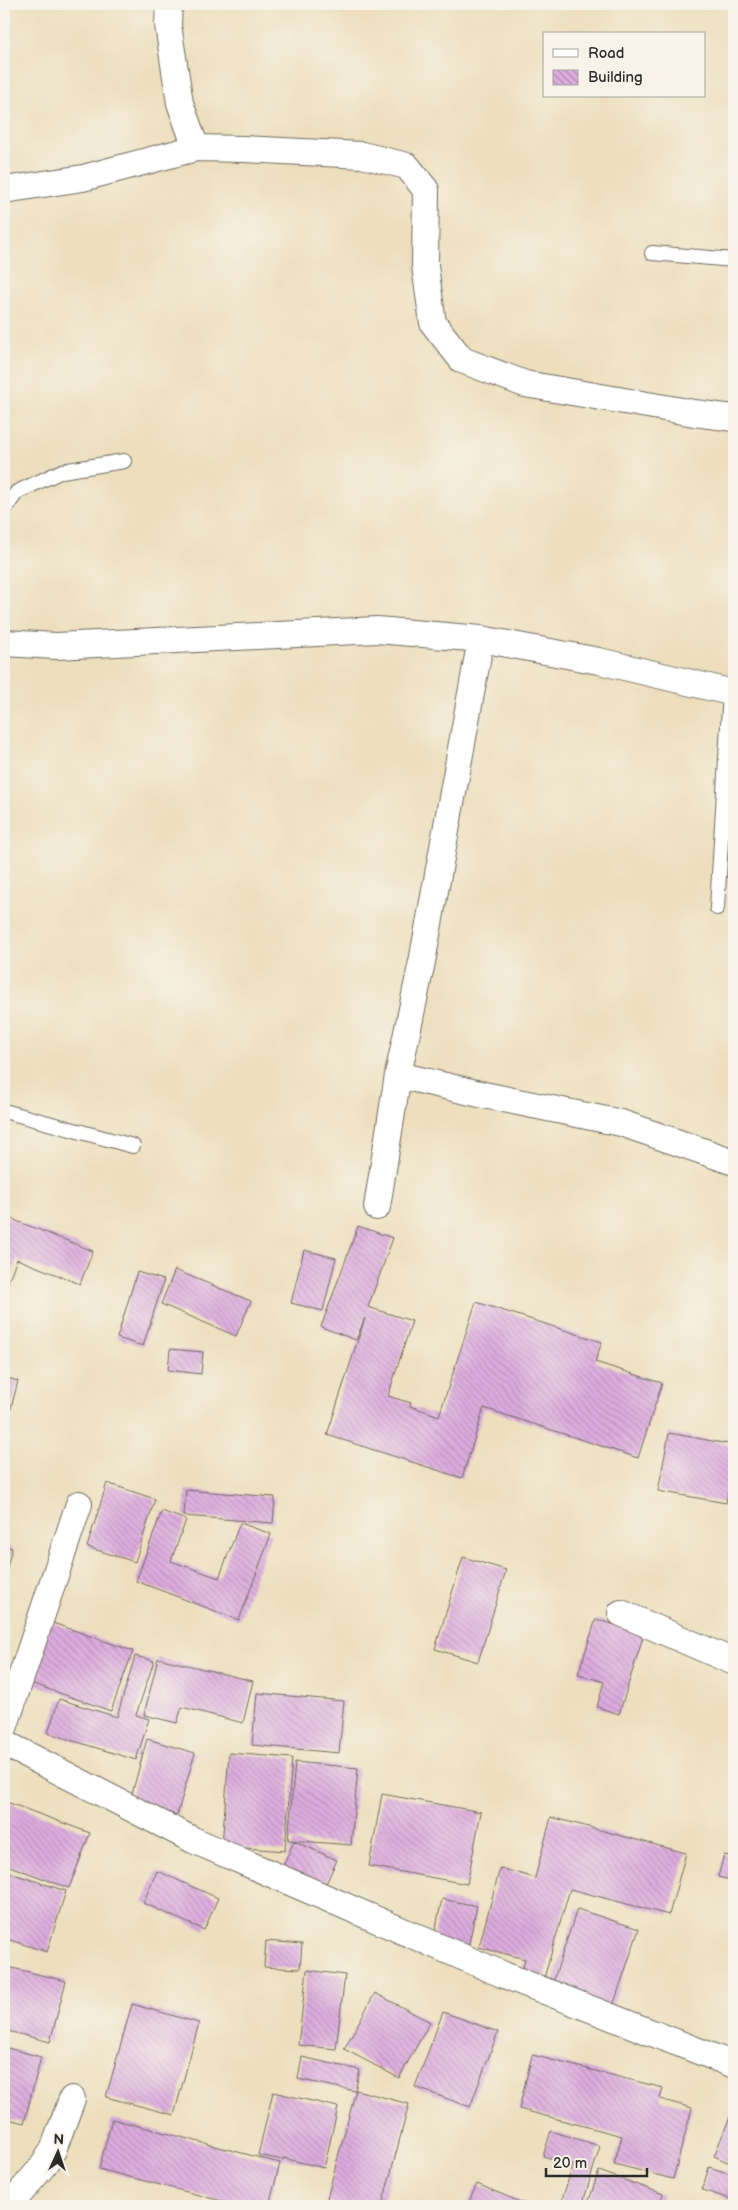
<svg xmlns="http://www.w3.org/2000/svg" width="738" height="2210" font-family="'Balsamiq Sans',sans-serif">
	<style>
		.building { fill: url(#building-back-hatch) }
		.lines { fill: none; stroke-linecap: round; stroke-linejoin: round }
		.service-casing { stroke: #6f6a5e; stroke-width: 16 }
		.minor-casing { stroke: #6f6a5e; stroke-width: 28 }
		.service { stroke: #fff; stroke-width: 14 }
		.minor { stroke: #fff; stroke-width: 26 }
	</style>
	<defs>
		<pattern id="building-back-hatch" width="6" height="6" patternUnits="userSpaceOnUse" patternTransform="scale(1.25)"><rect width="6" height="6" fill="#ddacdf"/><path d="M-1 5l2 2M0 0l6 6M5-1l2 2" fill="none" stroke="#b38cb5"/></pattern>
	</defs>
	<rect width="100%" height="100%" fill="#f7f3e8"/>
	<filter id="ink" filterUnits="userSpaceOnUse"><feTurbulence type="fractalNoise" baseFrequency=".02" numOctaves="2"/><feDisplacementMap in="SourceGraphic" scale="10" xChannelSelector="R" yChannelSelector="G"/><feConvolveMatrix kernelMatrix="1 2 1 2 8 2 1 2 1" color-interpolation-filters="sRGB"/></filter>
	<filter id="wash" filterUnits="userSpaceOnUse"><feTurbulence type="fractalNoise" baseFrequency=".0096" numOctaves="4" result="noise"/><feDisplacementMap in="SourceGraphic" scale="20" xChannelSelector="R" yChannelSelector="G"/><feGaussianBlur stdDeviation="1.12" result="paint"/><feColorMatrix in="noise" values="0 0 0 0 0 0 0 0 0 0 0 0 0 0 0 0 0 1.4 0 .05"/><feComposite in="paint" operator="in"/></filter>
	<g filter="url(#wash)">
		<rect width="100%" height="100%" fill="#eddfbe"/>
		<g id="blocks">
			<path class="building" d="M4 1216 93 1251 80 1284 17 1259 4 1292Z
				M358 1226 393 1238 368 1307 412 1321 388 1396 411 1403 410 1406 439 1416 476 1302 602 1342 595 1362 662 1383 638 1458 484 1408 462 1478 327 1435 365 1318 356 1340 321 1327Z
				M304 1250 336 1258 323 1311 291 1303Z
				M175 1270 251 1301 236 1336 161 1304Z
				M137 1272 164 1280 143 1346 117 1338Z
				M170 1349 203 1352 201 1374 168 1370Z
				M4 1377 18 1381 9 1416 4 1415Z
				M669 1433 734 1445V1460L726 1503 658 1491Z
				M107 1483 155 1499 135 1562 87 1547Z
				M186 1490 275 1497 273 1523 184 1516Z
				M162 1511 186 1520 171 1561 219 1578 240 1523 271 1534 239 1620 136 1581Z
				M4 1546 12 1548 4 1579Z
				M463 1557 506 1570 478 1662 435 1649Z
				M596 1619 644 1634 619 1714 597 1707 604 1682 578 1674Z
				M50 1622 133 1651 111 1711 28 1682Z
				M135 1656 154 1661 136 1715 149 1719 136 1760 48 1733 59 1699 117 1717Z
				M158 1658 253 1681 243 1723 182 1707 177 1723 144 1715Z
				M257 1693 344 1701 339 1753 252 1745Z
				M147 1739 195 1753 177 1815 130 1801Z
				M229 1753 292 1758 285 1851 222 1846Z
				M295 1762 358 1768 351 1845 288 1840Z
				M382 1794 481 1812 467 1884 369 1866Z
				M4 1801 90 1833 69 1888 4 1864Z
				M551 1817 686 1853 669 1915 570 1889 542 1985 520 1980 525 1959 479 1947 500 1868 535 1878Z
				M294 1841 337 1860 324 1888 282 1869Z
				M724 1855 734 1857V1881L718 1877Z
				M4 1871 66 1891 47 1952 4 1938Z
				M157 1871 218 1898 204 1930 143 1903Z
				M442 1899 477 1906 468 1948 433 1941Z
				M577 1909 639 1929 612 2009 551 1988Z
				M266 1941 302 1944 300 1969 264 1967Z
				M4 1966 66 1981 50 2042 4 2030Z
				M307 1970 345 1975 336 2049 298 2045Z
				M375 1993 430 2022 399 2078 344 2049Z
				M132 2004 199 2023 174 2115 106 2097Z
				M443 2012 498 2032 470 2107 415 2087Z
				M4 2047 41 2057 24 2123 4 2118Z
				M532 2055 663 2088 660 2099 692 2108 673 2179 614 2164 622 2136 519 2109Z
				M302 2057 360 2070 355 2091 298 2079Z
				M356 2090 409 2104 382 2206H342L326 2202Z
				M273 2092 338 2107 324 2168 283 2158V2160L258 2155Z
				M734 2107V2165L714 2156Z
				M112 2119 280 2163 269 2206H241L99 2169Z
				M551 2131 600 2146 582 2206H560L573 2165 543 2156Z
				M709 2167 734 2175V2200L702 2190Z
				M599 2171 663 2194 659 2206H587Z
				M477 2184 530 2206H467Z"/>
		</g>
	</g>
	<g filter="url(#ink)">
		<use href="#blocks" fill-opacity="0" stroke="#6f6a5e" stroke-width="1"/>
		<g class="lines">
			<defs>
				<path id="service" d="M652 253 734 260
					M4 510 17 492 62 471 124 461
					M717 908 730 692
					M4 1111 133 1146"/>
				<path id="minor" d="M169 4 168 25 180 103 196 148
					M4 190 83 178 196 148 244 149 362 155 407 166 426 190 425 266 433 323 462 360 525 384 694 413 734 418
					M4 643 56 646 377 630 481 639 599 661 734 693
					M398 1075 484 1095 621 1123 734 1162
					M377 1207 398 1075 422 962 481 639
					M621 1613 734 1662
					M4 1728 79 1504
					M4 1743 193 1840 504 1975 734 2065
					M9 2206 43 2166 53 2150 72 2099"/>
			</defs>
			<use href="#service" class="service-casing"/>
			<use href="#minor" class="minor-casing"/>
			<use href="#service" class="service"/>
			<use href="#minor" class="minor"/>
		</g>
	</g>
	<rect width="738" height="2210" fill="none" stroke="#f7f3e8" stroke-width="20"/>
	<rect x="543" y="32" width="162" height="65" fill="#f7f3e8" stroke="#a5a39c"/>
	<rect x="553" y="49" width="25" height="8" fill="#ffffff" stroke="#a5a39c"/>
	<text x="588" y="58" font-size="15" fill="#2b2b2b">Road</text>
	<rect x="553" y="70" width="25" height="15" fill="url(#building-back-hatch)" stroke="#a5a39c"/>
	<text x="588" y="82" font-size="15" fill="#2b2b2b">Building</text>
	<g transform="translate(58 2152) rotate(3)" stroke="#f7f3e8" stroke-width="4" paint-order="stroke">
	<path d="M0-4L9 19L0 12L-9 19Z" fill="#2b2b2b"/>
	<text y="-8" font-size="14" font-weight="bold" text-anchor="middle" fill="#2b2b2b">N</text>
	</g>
	<path d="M546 2168v8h101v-8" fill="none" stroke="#2b2b2b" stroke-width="2.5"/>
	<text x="553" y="2168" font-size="15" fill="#2b2b2b" stroke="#f7f3e8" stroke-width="4" paint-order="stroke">20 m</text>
</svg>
